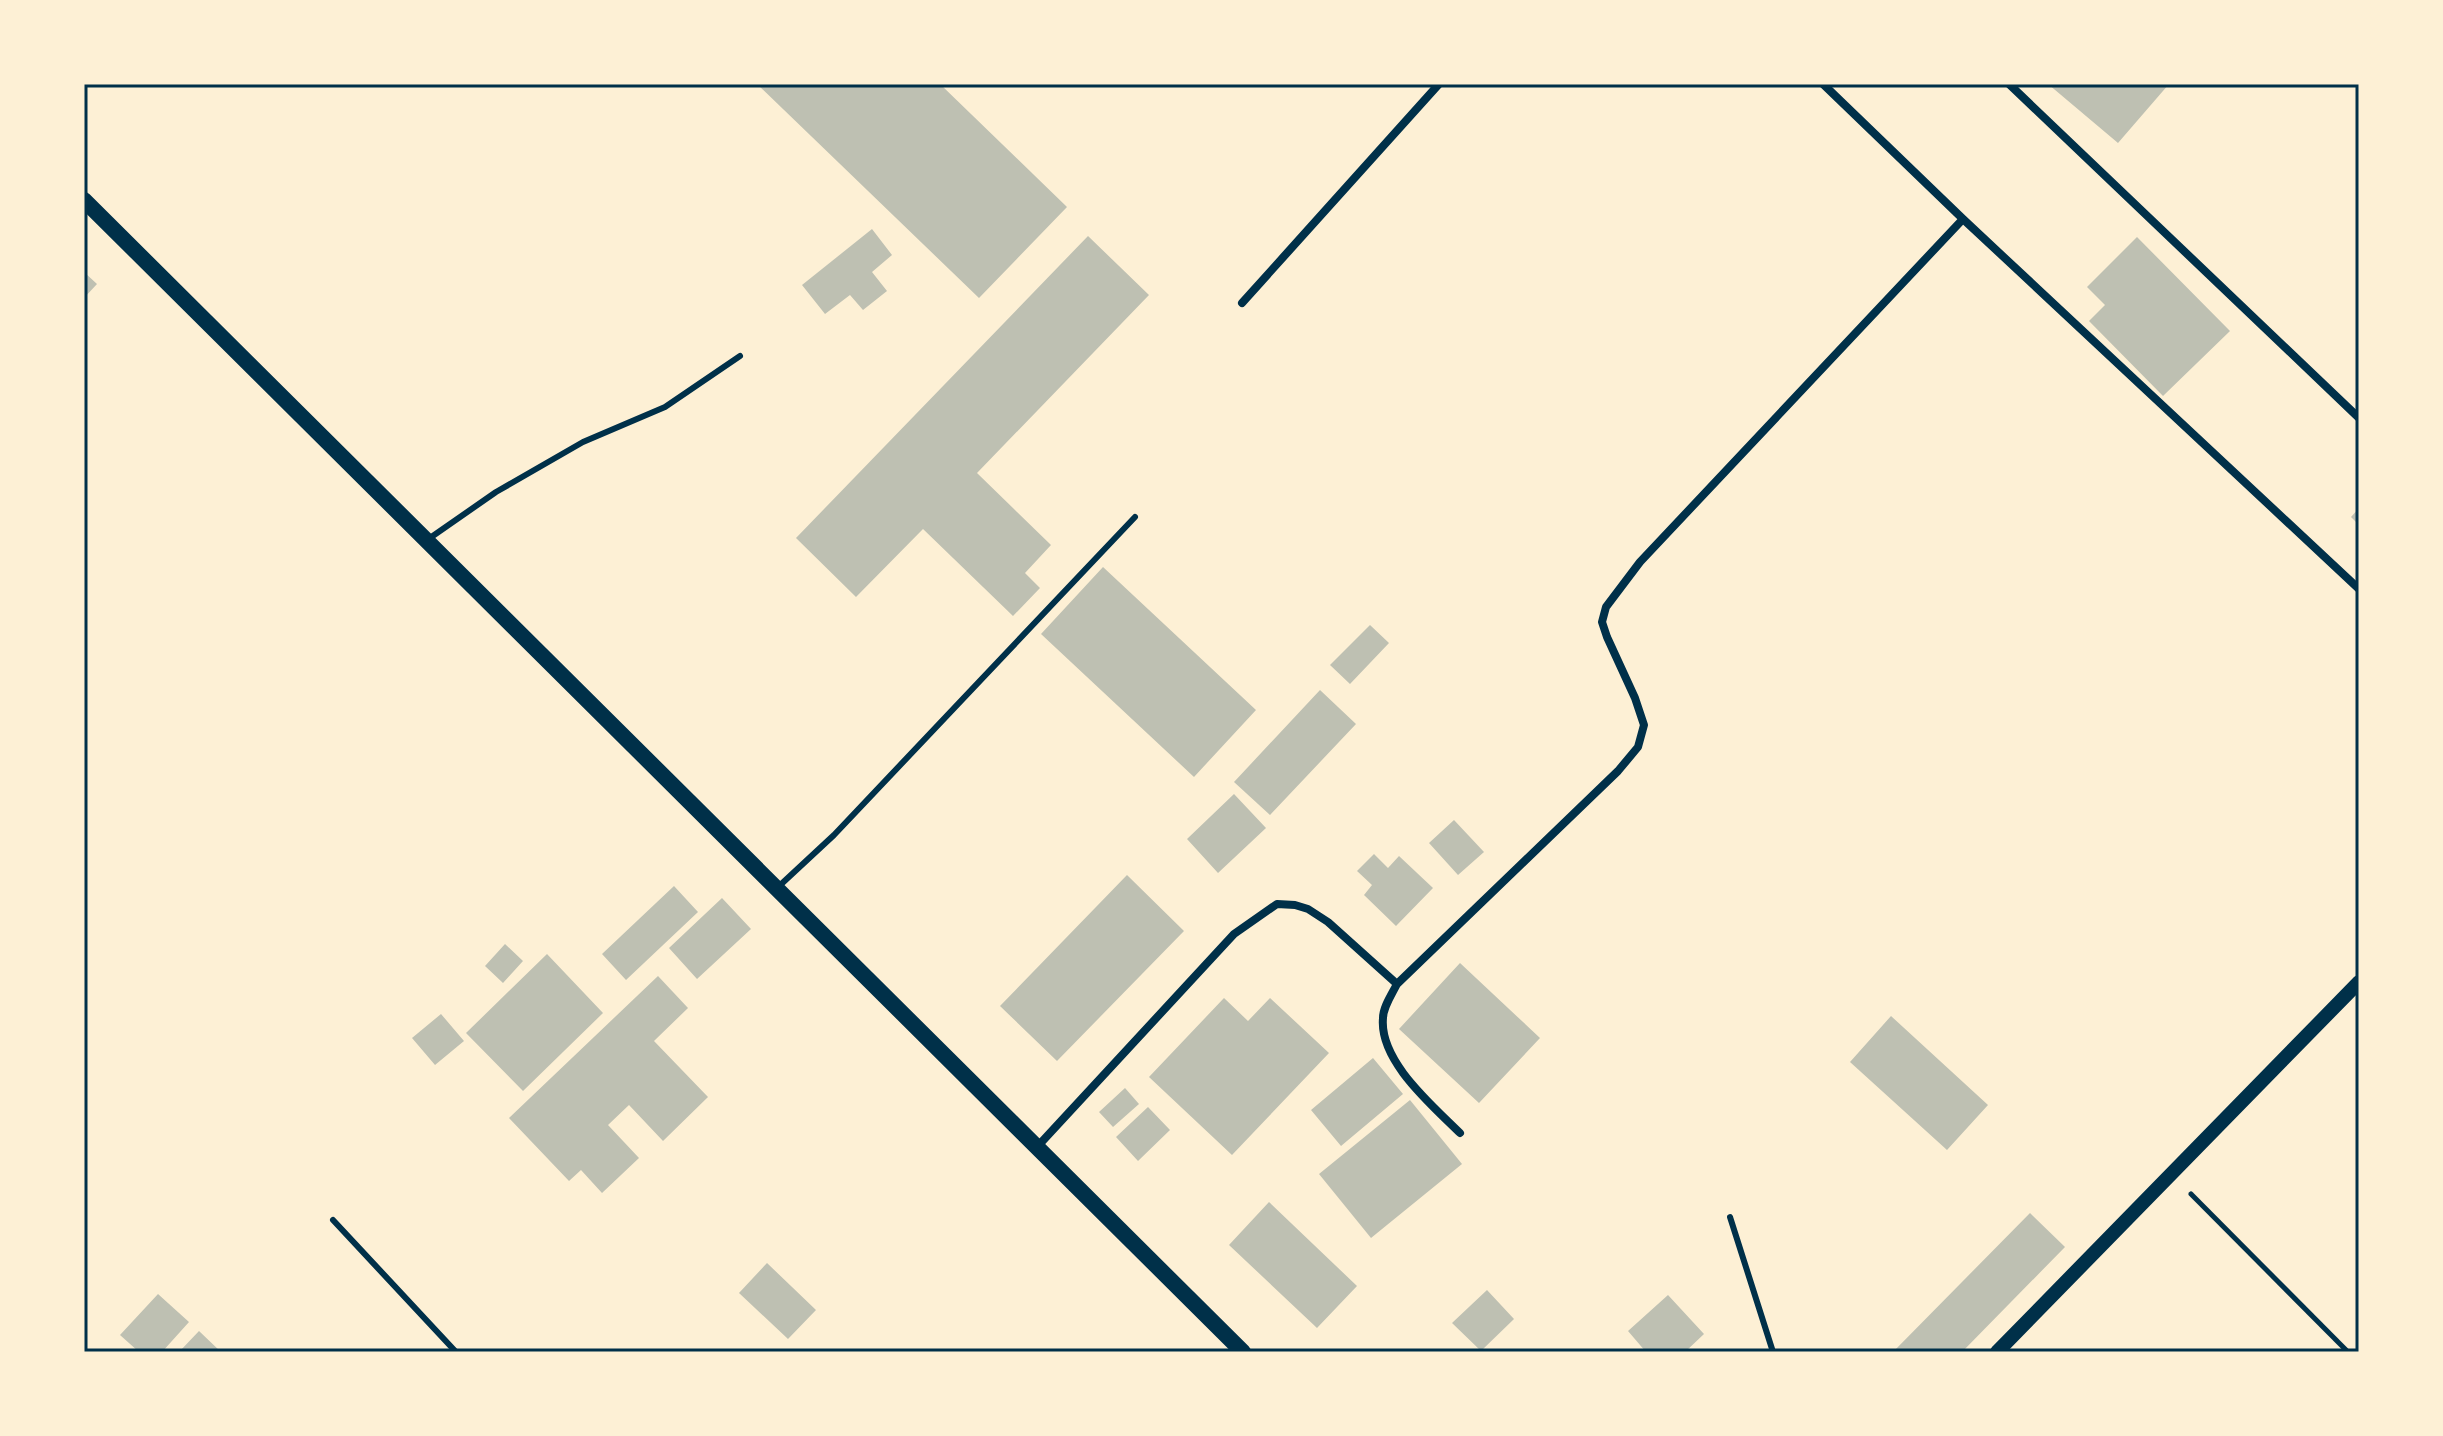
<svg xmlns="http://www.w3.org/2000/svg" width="2443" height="1436" font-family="Commissioner,sans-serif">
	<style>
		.building { fill: #bec0b2 }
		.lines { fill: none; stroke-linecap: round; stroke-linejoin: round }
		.path { stroke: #003049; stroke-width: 5 }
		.service { stroke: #003049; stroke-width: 6 }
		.minor { stroke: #003049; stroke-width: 8 }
		.tertiary { stroke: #003049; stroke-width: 14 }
		.secondary { stroke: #003049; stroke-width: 16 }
		.neatline { fill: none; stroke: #003049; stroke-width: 3 }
	</style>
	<rect width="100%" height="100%" fill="#fdf0d5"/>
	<path class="building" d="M757 84H940L1067 207 979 298Z
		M2048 84H2169L2118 143Z
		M872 229 892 255 872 272 887 291 863 310 850 295 825 314 802 285Z
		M1088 236 1149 295 977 473 1051 545 1025 573 1040 588 1013 616 923 529 856 597 796 538Z
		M2137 237 2230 331 2163 396 2089 321 2105 305 2087 287Z
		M84 272 97 284 84 298Z
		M2359 508V525L2351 517Z
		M1103 567 1256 710 1194 777 1041 634Z
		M1370 625 1389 643 1350 684 1330 665Z
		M1320 690 1356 724 1270 815 1234 782Z
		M1234 794 1266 828 1218 873 1187 839Z
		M1454 820 1484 852 1458 875 1429 843Z
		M1374 854 1388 868 1399 856 1433 888 1396 926 1364 895 1372 885 1357 871Z
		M1127 875 1184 931 1057 1061 1000 1006Z
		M674 886 698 912 626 980 602 954Z
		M722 898 751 929 697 979 669 948Z
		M505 944 523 961 503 983 485 966Z
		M547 954 603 1013 523 1091 466 1033Z
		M1460 963 1540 1038 1479 1103 1399 1029Z
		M658 976 688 1008 654 1041 708 1097 663 1141 629 1105 608 1125 639 1158 602 1193 581 1170 569 1181 509 1118Z
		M1224 998 1248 1021 1270 998 1329 1053 1232 1155 1149 1077Z
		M441 1014 464 1041 435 1065 412 1038Z
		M1891 1016 1988 1105 1947 1150 1850 1062Z
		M1373 1058 1403 1094 1341 1146 1311 1110Z
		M1125 1088 1139 1104 1113 1127 1099 1112Z
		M1410 1100 1462 1164 1371 1238 1319 1174Z
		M1148 1107 1170 1130 1138 1161 1116 1137Z
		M1269 1202 1357 1286 1317 1328 1229 1245Z
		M2030 1213 2065 1247 1962 1352H1893Z
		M767 1263 816 1310 788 1339 739 1293Z
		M1487 1290 1514 1319 1481 1351 1452 1323Z
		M158 1294 189 1322 162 1352H139L120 1335Z
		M1668 1295 1704 1334 1685 1352H1646L1628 1331Z
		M199 1331 221 1352H179Z"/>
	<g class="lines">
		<path class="path" d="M2191 1194 2348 1352"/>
		<path class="service" d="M427 540 496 492 583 442 665 407 740 356
			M777 888 834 835 1135 517
			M1730 1217 1773 1352
			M333 1220 456 1352"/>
		<path class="minor" d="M1823 84 1963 219 2359 589
			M2009 84 2359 418
			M1242 303 1439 84
			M1397 984C1392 994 1383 1007 1383 1018 1379 1061 1432 1105 1460 1133
			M1037 1147 1234 934 1277 904 1295 905 1308 909 1328 922 1397 984 1618 771 1638 747 1644 725 1635 698 1607 637 1602 622 1606 607 1640 562 1963 219"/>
		<path class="tertiary" d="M1997 1352 2359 982"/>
		<path class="secondary" d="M84 200 1243 1352"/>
	</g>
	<rect width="2443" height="1436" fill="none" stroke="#fdf0d5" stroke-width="172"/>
	<rect x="86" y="86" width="2271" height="1264" class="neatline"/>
</svg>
